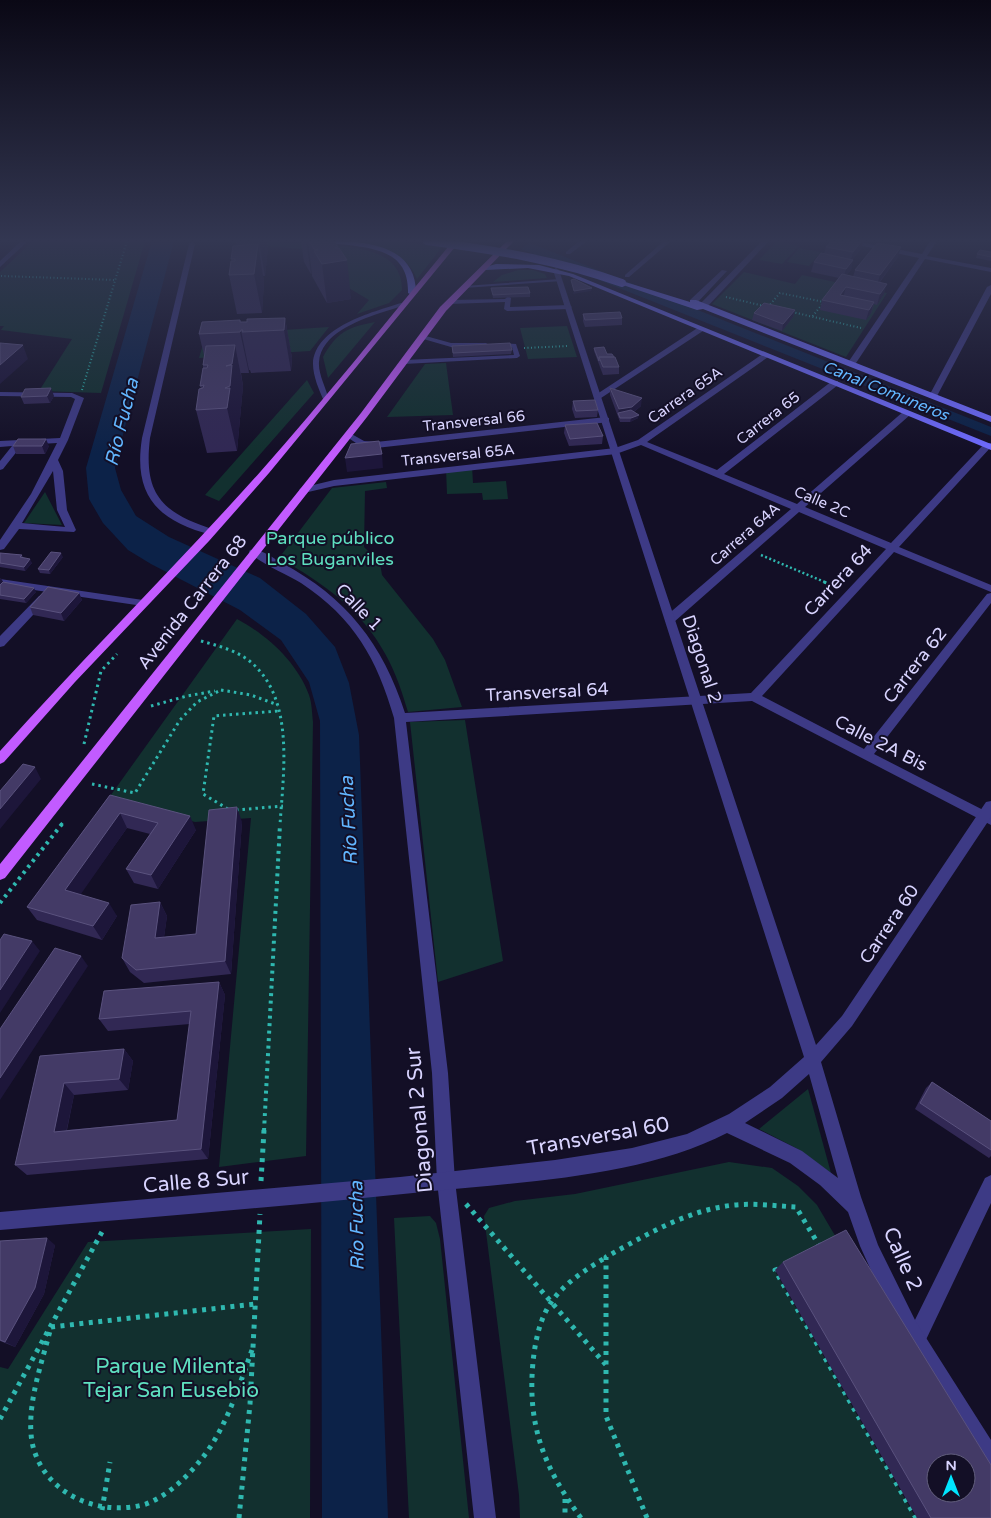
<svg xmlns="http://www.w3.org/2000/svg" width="991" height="1518" font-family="'Varela Round',sans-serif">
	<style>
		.green { fill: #12302f }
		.water { fill: #0c2248 }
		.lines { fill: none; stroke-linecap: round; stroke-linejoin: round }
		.path-far4 { stroke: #2fb8b0; stroke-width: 2; stroke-dasharray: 1 2.5; stroke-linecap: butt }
		.path-far3 { stroke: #2fb8b0; stroke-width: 2.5; stroke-dasharray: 2 2.5; stroke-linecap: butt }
		.path-far2 { stroke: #2fb8b0; stroke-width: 3; stroke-dasharray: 2.5 4; stroke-linecap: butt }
		.path-far1 { stroke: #2fb8b0; stroke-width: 4; stroke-dasharray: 3 4.5; stroke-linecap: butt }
		.path { stroke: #2fb8b0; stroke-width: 5; stroke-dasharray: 4 5.5; stroke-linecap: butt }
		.service { fill: #3d3a85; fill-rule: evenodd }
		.minor { fill: #3d3a85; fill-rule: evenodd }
		.tertiary { fill: #3d3a85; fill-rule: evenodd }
		.secondary { fill: #6f6bff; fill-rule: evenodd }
		.primary { fill: #c25bff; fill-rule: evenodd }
		.secondary-bridge { stroke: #6f6bff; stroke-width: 8 }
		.wall { fill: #312854 }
		.shaded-wall { fill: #1d163a }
		.building { fill: #433a66; stroke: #5a527e; fill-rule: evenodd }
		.labels { text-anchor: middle; stroke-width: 4; stroke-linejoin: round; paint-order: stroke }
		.far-street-label { font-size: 15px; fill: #d9d4ff; stroke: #130f26 }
		.far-water-label { font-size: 16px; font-style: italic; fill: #62b6ff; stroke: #130f26 }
		.park-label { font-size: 18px; fill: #5fe0c0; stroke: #130f26 }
		.street-label { font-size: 18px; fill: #d9d4ff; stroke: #130f26 }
		.water-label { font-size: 19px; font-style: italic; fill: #62b6ff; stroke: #130f26 }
		.near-street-label { font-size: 21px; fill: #d9d4ff; stroke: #130f26 }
		.near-park-label { font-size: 21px; fill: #5fe0c0; stroke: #130f26 }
	</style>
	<rect width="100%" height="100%" fill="#130f26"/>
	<path class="green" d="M33 241H145L101 393 39 391 72 339 1 330 4 326H0V272Z
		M187 241C230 241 274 241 318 244 339 246 362 246 382 256 396 263 402 275 402 290L389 303 357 314 369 300 347 287 334 252 223 242Z
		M346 241H396L442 247 417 279C405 249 374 246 346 241Z
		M777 241 799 246 782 264 759 260Z
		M799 248 821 252 809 266 787 262Z
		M518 270H533L545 274 547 278 493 282 502 275Z
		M744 272 795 284 802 275 887 293 846 357 712 304Z
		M375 322 328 378 323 357C337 332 348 327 375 322Z
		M567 326 577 357 528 359 520 328Z
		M329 327 310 351 199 358 206 335Z
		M446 363 453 415 387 417 425 364Z
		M307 380 314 393 219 501 205 495Z
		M472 466 473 483 506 481 508 499 483 500 482 493 447 494 446 469Z
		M386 482 387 488 365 491 364 547 380 563 382 575 433 639 445 660 462 707 408 712C387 633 348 597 279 558L332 488Z
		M45 492 62 525 24 523Z
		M237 619C267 635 297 662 309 695 312 703 312 714 313 722L306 1156 219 1167 251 818 195 822 108 799Z
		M465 720 503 961 438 982 410 722Z
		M808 1089 831 1173 798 1149 759 1129Z
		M729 1162 772 1168 798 1186 817 1205 837 1239 775 1271 916 1518H520L519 1495 484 1216 489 1208 515 1201 575 1194Z
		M430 1216 436 1223 440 1239 469 1518H409L394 1218Z
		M311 1229 310 1518H0V1367L8 1369 88 1242Z"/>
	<path class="water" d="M152 241H174L121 442 115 468 121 490 136 516 169 537 260 578 306 614 335 647 349 683 359 735 388 1518H322L320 721 309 682 281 640 240 610 151 564 128 550 103 523 89 499 86 468Z
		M530 243 991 427V436L521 249Z"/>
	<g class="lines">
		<path class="path-far4" d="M1 276 116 280
			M726 297 764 306
			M768 307 780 293 824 302 812 317
			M792 312 861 328
			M524 348 568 346
			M82 390 127 241"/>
		<path class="path-far3" d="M761 555 827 583"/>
		<path class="path-far2" d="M824 582 838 588
			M201 641C219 646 239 651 253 664 295 702 283 775 280 825
			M221 690 251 695 278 705
			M151 706 187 696 215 691
			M84 744 101 671 117 654
			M92 784 135 793 180 720 197 702 221 690
			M228 809 203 794 214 716 279 711
			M236 810 283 806
			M61 825 64 821"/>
		<path class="path-far1" d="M0 903 62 824
			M264 1131 280 824"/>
		<path class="path" d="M261 1181 264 1130
			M466 1204 606 1365
			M778 1269 775 1270 916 1518
			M252 1350C238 1388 226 1430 199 1462 185 1479 167 1496 146 1504 98 1518 42 1493 32 1442 26 1405 42 1363 51 1327L255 1304
			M0 1419 103 1230
			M565 1499V1518
			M102 1510 110 1462
			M239 1518 250 1404 260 1214
			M581 1518C544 1468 527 1425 533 1362 535 1343 539 1321 550 1304 563 1284 585 1270 605 1258
			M647 1518 606 1416V1257C646 1235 687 1210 734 1205 755 1203 776 1206 796 1207L820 1247"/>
		<path class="service" d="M560 279 562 280V281L464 288 462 287 464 286Z
			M508 296 511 298 510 307 569 305 572 307 569 309 507 311 504 309 505 302 449 304 446 302 449 300 505 299Z
			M401 303 406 304C398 308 388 310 380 313 357 321 321 334 319 362 318 374 326 388 329 400L324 401C319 390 313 376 313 364 314 327 373 312 401 303Z
			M422 335 451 343H486L489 345 486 347H451L420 338 419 337Z
			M499 343 516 344 520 356 517 358 404 364 401 362 404 360 514 355 512 347 497 346 496 345Z"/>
		<path class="minor" d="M21 241H28L0 267V261Z
			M579 241H587L570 254H566V252Z
			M664 241H671L629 277H625V275Z
			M839 241H854L922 254 930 241H937L927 256 991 268V272L925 259 854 366H851L847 364 919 258Z
			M192 242 195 244 150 438C143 496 163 513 215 530V534L212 535C157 521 133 495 142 438L189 244Z
			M991 285V294L937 396 930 398 929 396 987 287Z
			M699 327 706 329 601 398 594 396Z
			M764 353 771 355 647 442 717 470 832 381H838V385L724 474 797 504 904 411H910V415L805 507 891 543 985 443H991V447L899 547 991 585V592L894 552 762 696 864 749 987 594 991 593V603L874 754 991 814V825L752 701 406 722 448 1073 455 1181 496 1518H474L437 1181 432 1073 394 718C377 659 354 618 301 583 288 575 258 562 249 552L250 550C260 548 273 558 282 563 346 597 383 644 405 713L751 693 886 549 799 512 674 622H666L665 619 666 616 791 509 641 445 616 454 334 486 304 493 299 490 301 488 334 480 615 448 638 440Z
			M0 392 72 393 84 398 68 440 58 460 63 471 67 510 76 530 74 532 19 529 4 549 0 550V540L31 494 57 443 22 445 3 469 0 470V461L12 446 0 447V441L60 438 75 399 71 397 0 396ZM53 471 57 510 65 527 22 523Z
			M606 417 609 418V422L376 448 359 445 344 435 348 432 364 441 376 442Z
			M43 595 47 596 48 598 47 600 4 646 0 647V636L39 596Z
			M991 1175V1203L923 1346 916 1349 909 1346 906 1339 909 1332 985 1178Z"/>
		<path class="tertiary" d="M762 241H769L706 308H700V304Z
			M556 268 559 270 816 1045 842 1016 986 802 991 801V817L852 1026 821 1062 861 1197 878 1245 916 1322 991 1440V1469L984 1466 918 1362 888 1308 860 1246 848 1212 820 1185 790 1163 727 1133C644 1176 526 1182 433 1191 289 1206 144 1218 0 1230V1212L400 1177 555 1160 632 1148 687 1134 729 1114 770 1087 804 1057 553 270ZM809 1074 838 1178 802 1151 745 1123 782 1098Z
			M722 270 727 271 696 304H690V300Z
			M0 579 143 600 148 603 143 606 0 585Z"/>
		<path class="secondary" d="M326 241C364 241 416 244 416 293L412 295 408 293C409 255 381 249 349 245 342 244 333 245 326 241Z
			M496 264 539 265 573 274 991 444V450L569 276 528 268 485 270 482 268Z
			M622 281 690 302V300H696L991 416V422L703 309 697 310 620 284 618 283Z"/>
		<path class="primary" d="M453 241H460L269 473 209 541 75 682 4 762 0 764V751C85 656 176 566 261 471 327 397 389 318 453 241Z
			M507 241H514L446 311 367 417 5 878 0 880V864L361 413 440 307Z"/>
		<path class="secondary-bridge" d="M427 241C494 250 558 260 622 283"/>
	</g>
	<path class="wall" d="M235 241H267L268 248 265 276H263L264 282 262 313 237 314 229 275 232 261 231 259 236 245Z
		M301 241H334L338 247 351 299 327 303 312 276V274H311L304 262Z
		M831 241H863L861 249 852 260 851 270 846 275 853 277 855 270 898 257 880 282 884 294 877 305 874 304 871 313 866 320 820 310 822 300 839 278 811 272 814 262 824 254 826 247Z
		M991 252V261L976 258 977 254Z
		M491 288 530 293V297L493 298Z
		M795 310 793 317 782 331 752 320 754 313Z
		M583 314 622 318V325L585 327 583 321Z
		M285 318 292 358 291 371 251 373 250 370H249V373H241L243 386 237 451 207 453 196 410 201 388 200 386 203 368V365L204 355 199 334 240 320 241 322Z
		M452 346 512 350 511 354 453 357Z
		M594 348 607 354 619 367V374L603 375 594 351Z
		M610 388 641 406 634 412 638 418 630 422H620L610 395Z
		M54 396 50 403 24 404 21 397Z
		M573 401 598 410 597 417 575 418 572 409Z
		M565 425 603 436 602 444 569 446 564 433Z
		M13 446H49L45 454H16Z
		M0 553 22 555 23 558 32 563 25 571 0 567Z
		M63 557 50 574 40 573 38 569Z
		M0 578 3 582 36 592 26 603 0 599Z
		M79 593 82 600 64 621 33 615 30 607Z
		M110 795 196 830 158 889 134 883 126 869 150 834 127 828 80 894 117 916 102 940 37 920 27 907Z
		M242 822 231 974 144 983 130 972 122 958 160 902 167 916 164 937 196 934Z
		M219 982 225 995 208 1159 27 1175 15 1165 40 1056 124 1049 133 1061 128 1090 74 1095 67 1130 177 1120 190 1024 108 1031 99 1019Z
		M932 1082 991 1121V1156L989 1158 915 1109 926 1088Z
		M0 1241 55 1245 44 1294 15 1347 0 1341Z
		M783 1262 991 1518H917L775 1270Z"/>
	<path class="shaded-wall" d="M259 241H267L268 248 265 276Z
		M306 241H308L312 274H311Z
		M862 241H863L861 249 850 262 853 252Z
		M258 244 264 282 262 313 254 274Z
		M338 247 340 261 347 260 351 299 327 303 322 264 335 248Z
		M901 247 898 257 877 285 880 275Z
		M853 260 851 270 843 279 846 269Z
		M887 284 884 294 877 305 880 294Z
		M846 287 843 298 840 295Z
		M592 288 591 291 573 294 574 291Z
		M874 302 871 313 866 320 869 310Z
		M795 310 793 317 782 331 783 324Z
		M285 318 292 358 291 371 284 330Z
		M241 330 249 370V373L240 332Z
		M23 345 28 359 0 384V365Z
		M235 345 243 386 237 451 227 408 225 388 226 366Z
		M51 388 54 396 50 403 47 396Z
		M642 398 641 406 631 414 618 413 619 409Z
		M639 415 638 418 630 422 631 418Z
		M46 439 49 446 45 454 42 446Z
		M382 454 383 468 347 472 345 458Z
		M61 553 63 557 50 574 49 570Z
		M30 559 32 563 25 571 24 567Z
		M1 578 5 586 0 592V579Z
		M34 588 36 592 26 603 24 599Z
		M79 593 82 600 64 621 61 613Z
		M35 767 41 779 0 829V809Z
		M237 807 242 822 231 974 225 961Z
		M120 813 127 828 74 904 65 890Z
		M190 816 196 830 158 889 151 875Z
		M160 902 167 916 162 951 155 938Z
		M109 903 117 916 102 940 93 926Z
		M32 941 40 951 0 1013V990Z
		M81 956 88 966 0 1100V1078Z
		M219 982 225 995 208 1159 201 1149Z
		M124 1049 133 1061 128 1090 119 1079Z
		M64 1083 74 1095 64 1142 54 1132Z
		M47 1238 55 1245 44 1294 15 1347 5 1342Z"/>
	<path class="building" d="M309 241H334L338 247 335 248H339L347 260 322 264 314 251 318 250 314 249Z
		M831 241H862L853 252 826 247Z
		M877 243 901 247 880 275 855 270Z
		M258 244 254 274 229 275 231 261H235V259H231L233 246Z
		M980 250 991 252V257L977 254Z
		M821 253 853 260 846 269 814 262Z
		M842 274 887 284 880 294 846 287 840 295 874 302 869 310 822 300Z
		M574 279 592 288 574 291 571 280Z
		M528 287 530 293 493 295 491 288Z
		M764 303 795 310 783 324 754 313Z
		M620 312 622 318 585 320 583 314Z
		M285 318 284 330 242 332 243 330H241L240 332 199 334 202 322 240 320V322H247V319Z
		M0 343 23 345 0 365Z
		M510 343 512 350 453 353 452 346Z
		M235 345 232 364 226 366 232 365 230 386 225 388H230L227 408 196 410 199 389 203 388 204 385 200 386 203 368H207L208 365H203L206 346Z
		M604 347 607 354H612L614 357H599V361L594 348Z
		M599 357H615L619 367H603Z
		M51 388 47 396 21 397 25 389Z
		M610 388 642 398 632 407 619 409Z
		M595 400 598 410 576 411 573 401Z
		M631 410 639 415 631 418H620L618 413Z
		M597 423 603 436 570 439 565 425Z
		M18 439H46L42 446H13Z
		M379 441 382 454 345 458 351 444Z
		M51 552 61 553 49 570 38 569Z
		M0 553 22 555 20 557 30 559 24 567 0 563Z
		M3 582 34 588 24 599 0 595V585Z
		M48 587 79 593 61 613 30 607Z
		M23 764 35 767 0 809V791Z
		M110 795 190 816 151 875 126 869 158 823 120 813 65 890 109 903 93 926 27 907Z
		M237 807 225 961 136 970 122 958 131 905 160 902 155 938 196 934 209 810Z
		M4 934 32 941 0 990V940Z
		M55 948 81 956 0 1078V1029Z
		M219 982 201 1149 15 1165 40 1056 124 1049 119 1079 64 1083 54 1132 177 1120 191 1011 99 1019 104 991Z
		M932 1082 991 1121V1150L920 1103Z
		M846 1230 991 1465V1518H931L783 1262ZM936 1463H966V1493H936Z
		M47 1238 35 1288 5 1342 0 1340V1241Z"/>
	<linearGradient id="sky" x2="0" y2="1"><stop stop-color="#0a0815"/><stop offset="0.53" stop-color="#333752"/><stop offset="1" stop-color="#333752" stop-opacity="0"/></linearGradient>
	<rect width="991" height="454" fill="url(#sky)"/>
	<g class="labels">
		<g class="far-street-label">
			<text transform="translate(685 395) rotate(-35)" y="5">Carrera 65A</text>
			<text transform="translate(768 418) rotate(-38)" y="5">Carrera 65</text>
			<text transform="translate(474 421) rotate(-6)" y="5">Transversal 66</text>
			<text transform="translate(458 455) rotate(-6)" y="5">Transversal 65A</text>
			<text transform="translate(822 502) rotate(23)" y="5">Calle 2C</text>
			<text transform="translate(745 534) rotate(-41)" y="5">Carrera 64A</text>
		</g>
		<g class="far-water-label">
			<text transform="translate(886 390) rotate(22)" y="6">Canal Comuneros</text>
		</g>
		<g class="park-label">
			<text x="330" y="544">Parque público<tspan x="330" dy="21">Los Buganviles</tspan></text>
		</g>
		<g class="street-label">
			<text transform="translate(838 580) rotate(-47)" y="6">Carrera 64</text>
			<text transform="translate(192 602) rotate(-52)" y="6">Avenida Carrera 68</text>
			<text transform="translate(359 607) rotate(46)" y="6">Calle 1</text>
			<text transform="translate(702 659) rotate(72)" y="6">Diagonal 2</text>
			<text transform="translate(915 665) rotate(-52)" y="6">Carrera 62</text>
			<text transform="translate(547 692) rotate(-3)" y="6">Transversal 64</text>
			<text transform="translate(881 743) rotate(27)" y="6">Calle 2A Bis</text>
			<text transform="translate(889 924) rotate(-56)" y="6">Carrera 60</text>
		</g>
		<g class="water-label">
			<text transform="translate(121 422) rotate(-76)" y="7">Río Fucha</text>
			<text transform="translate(348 821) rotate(-93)" y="7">Río Fucha</text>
			<text transform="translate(356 1226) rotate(-91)" y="7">Río Fucha</text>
		</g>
		<g class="near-street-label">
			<text transform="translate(419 1120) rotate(-95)" y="7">Diagonal 2 Sur</text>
			<text transform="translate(598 1136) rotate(-10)" y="7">Transversal 60</text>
			<text transform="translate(196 1181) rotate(-5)" y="7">Calle 8 Sur</text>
			<text transform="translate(903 1259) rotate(66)" y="7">Calle 2</text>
		</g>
		<g class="near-park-label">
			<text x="171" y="1373">Parque Milenta<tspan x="171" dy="24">Tejar San Eusebio</tspan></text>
		</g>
	</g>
	<g transform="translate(951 1478)"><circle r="24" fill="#130f26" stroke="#625e7d"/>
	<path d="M0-4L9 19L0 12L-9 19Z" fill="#00e5ff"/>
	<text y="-8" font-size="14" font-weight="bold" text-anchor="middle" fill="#d9d4ff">N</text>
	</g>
</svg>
